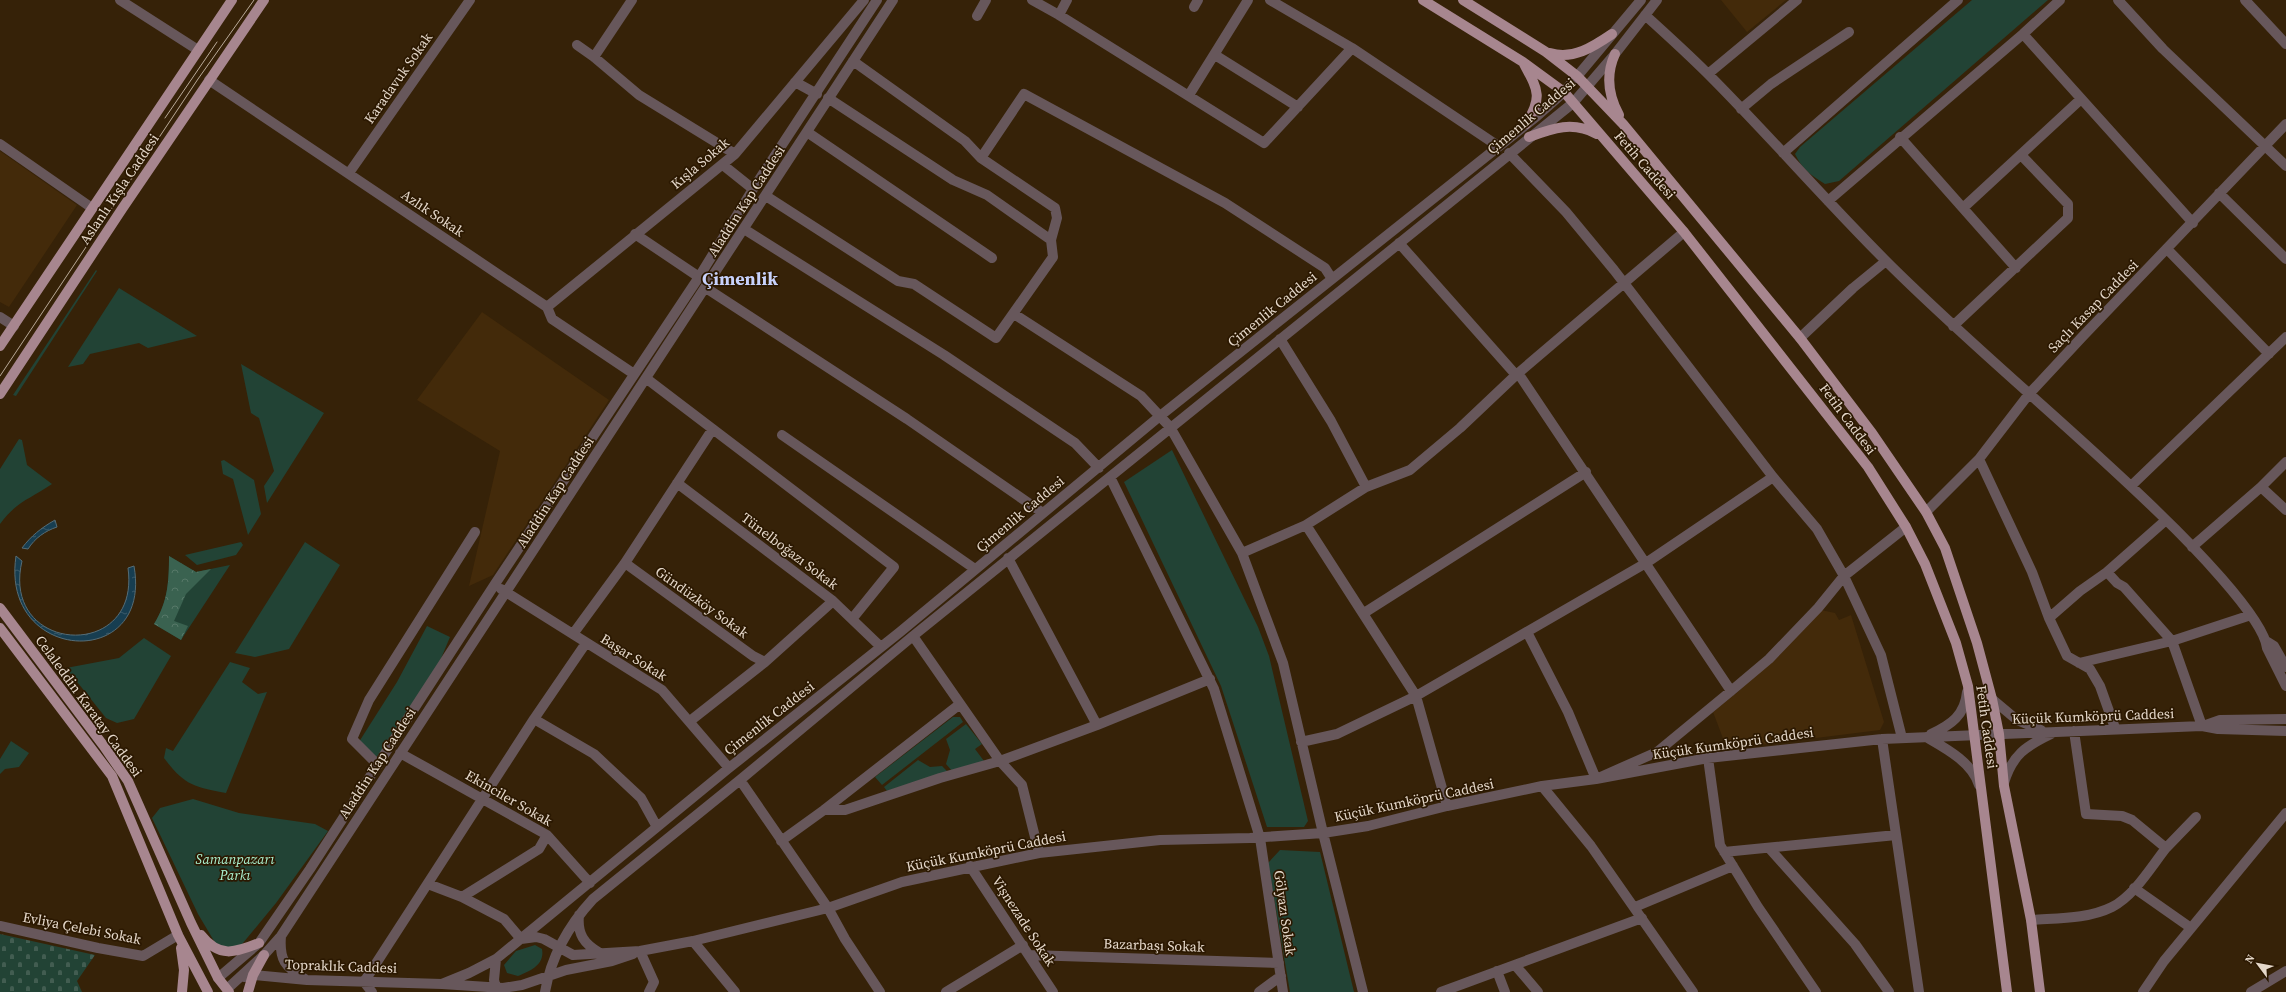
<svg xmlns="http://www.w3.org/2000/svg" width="2286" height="992" font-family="'Source Serif 4',serif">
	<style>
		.built { fill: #432a0a }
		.green { fill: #224335 }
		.forest { fill: url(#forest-crowns) }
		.cemetery { fill: url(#cemetery-stones) }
		.water { fill: url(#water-ripples); stroke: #556c75 }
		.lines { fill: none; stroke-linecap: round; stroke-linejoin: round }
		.minor { stroke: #67575b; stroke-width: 10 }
		.major { stroke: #a7868f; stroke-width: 10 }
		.tram { stroke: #b9aa99; stroke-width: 1 }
		.labels { text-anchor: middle; stroke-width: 3.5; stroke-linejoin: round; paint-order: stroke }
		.street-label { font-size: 14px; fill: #e5d8ca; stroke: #2b1801 }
		.park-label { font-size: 14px; font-style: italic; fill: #a9f0cf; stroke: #2b1801 }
		.district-label { font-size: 18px; font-weight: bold; fill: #c8d2fc; stroke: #2b1801 }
	</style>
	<defs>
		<pattern id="forest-crowns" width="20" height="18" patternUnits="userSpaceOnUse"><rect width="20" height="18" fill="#3a6250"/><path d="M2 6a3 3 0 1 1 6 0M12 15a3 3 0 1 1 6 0" fill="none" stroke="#567868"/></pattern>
		<pattern id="cemetery-stones" width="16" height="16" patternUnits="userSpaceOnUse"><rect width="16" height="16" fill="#224335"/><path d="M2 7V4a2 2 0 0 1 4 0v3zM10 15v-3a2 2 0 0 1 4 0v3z" fill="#425d51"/></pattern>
		<pattern id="water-ripples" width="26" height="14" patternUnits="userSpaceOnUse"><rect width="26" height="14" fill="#173e51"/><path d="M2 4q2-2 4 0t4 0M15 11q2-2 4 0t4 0" fill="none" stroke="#395969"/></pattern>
	</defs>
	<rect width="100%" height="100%" fill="#362208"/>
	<path class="built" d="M1721 0H1786L1747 32Z
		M0 151 77 205 9 307 0 302Z
		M482 312 609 400 493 575 469 586 500 451 417 400Z
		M1821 610 1835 613 1839 620 1851 615 1884 722 1880 730 1727 749 1713 712 1739 691Z"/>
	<path class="green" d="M1972 0H2048L1839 181 1825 184C1812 176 1802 169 1795 154L1800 147Z
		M96 270 97 271 16 396 13 395Z
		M119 288 197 336 148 348 139 343 90 354 83 364 68 367Z
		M241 364 324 413 267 503 264 486 274 471 259 418 251 413Z
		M19 439 22 440 27 465 52 484C29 500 18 500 0 524V469Z
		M1172 450 1258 627 1269 656 1308 821 1304 827H1267L1221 686 1124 482Z
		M224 460 254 480 261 514 248 535 233 479 223 474 221 461Z
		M241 542 243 545 236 555 197 565 185 555Z
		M305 542 340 565 289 649 255 657 235 653Z
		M169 556 196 572 230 565 181 640 154 624C168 602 169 581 169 556Z
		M427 626 450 637 432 680 380 760 357 745 397 682Z
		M144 638 171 656 134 719 117 723 106 718 66 668 119 658Z
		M230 662 250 668 242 682 258 694 267 692 226 793C194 787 184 785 164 758L166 748 173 751Z
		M953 717H960L963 722 882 785 875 777Z
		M966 724 982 744 975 749 984 761 952 771 946 764 950 750 946 739Z
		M11 741 29 753 19 767 5 769 0 774V759Z
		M918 760 930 767 942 766 948 772 887 791 884 787Z
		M193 799 239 813 315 824 328 831 276 903 238 949 217 946 198 914 152 818 160 808Z
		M1280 850 1320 852 1354 992H1290L1268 863Z
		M535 945 542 949C545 965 530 971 518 976L507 973 504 965 516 951Z"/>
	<path class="forest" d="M169 556 196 572 211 569 186 594 174 621 188 626 181 640 154 624C168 602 169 581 169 556Z"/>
	<path class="cemetery" d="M0 934 95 955 77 981 82 992H0Z"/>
	<path class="water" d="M55 520 57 527C45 531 35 538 28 549L22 548C31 536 41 528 55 520Z
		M16 556 22 561C0 654 141 663 128 568L134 566C153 672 0 663 16 556Z"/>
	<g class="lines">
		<path class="minor" d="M120 0 198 50
			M1032 0 1059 15 1264 143 1352 48
			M1270 0 1352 48 1498 146
			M2118 0 2163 49 2286 166
			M2245 0 2286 44
			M1194 7 1198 0
			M1059 15 1067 0
			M1645 15C1666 34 1687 53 1707 73 1768 134 1825 200 1886 261 1974 349 2071 427 2159 513 2184 537 2264 617 2267 648L2286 686
			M977 16 986 0
			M2023 34 2193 223
			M577 45 594 57 639 95 735 154
			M1215 55 1298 107
			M594 57 632 0
			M1708 74 1797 0
			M209 80 547 307 552 319 634 374
			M795 82 817 94
			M1189 95 1248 0
			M828 98 953 180 987 195 1051 240
			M1741 109 1771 84 1849 32
			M807 132 992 258
			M1900 137 2016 268
			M0 144 92 208
			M1509 153 1566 212 1614 270 1773 477 1817 529 1844 576 1881 655 1902 738
			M1783 153 1958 0
			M981 158 1024 94 1225 203 1325 268 1332 279
			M723 165 753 189
			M349 173 470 0
			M2219 193 2286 259
			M766 196 898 281 914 284 996 338 1053 257 1051 240 1057 218 1055 208 981 158 965 141 853 61
			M1828 201 2023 34 2060 0
			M1963 208 2081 99
			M744 229 944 355 1075 443 1099 468
			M635 234 699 277
			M1399 243 1516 375
			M2167 249 2269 354
			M706 288 907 419 1043 513
			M547 307 735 154 864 0
			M1014 314 1141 396 1170 427 1242 553 1283 663 1323 833 1363 992
			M0 317 14 326
			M1953 326 2068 218V204L2021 155
			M1800 338 1853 288 1886 261
			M1280 339 1331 421 1366 487
			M1518 373 1731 691
			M647 379 894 567 852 619
			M782 435 975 569
			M1979 459 2032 572 2049 618
			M1110 477 1214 689 1260 838 1283 992
			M677 483 833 601 881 647
			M2131 486 2286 337
			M2261 487 2286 510
			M1926 512 1979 459 2029 394 2083 336 2286 124
			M1306 525 1416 696 1447 806
			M2192 547 2261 487 2286 462
			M1242 553 1306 525 1366 487 1410 470 1460 428 1516 375 1684 232
			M1008 558 1097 725
			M625 563 753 656 765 662
			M2107 572 2117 583 2124 587 2172 641 2202 726
			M501 589 662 690 729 768
			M1364 613 1586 472
			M1527 632 1568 712 1596 779 1657 752 1731 691 1769 659 1818 608 1844 576 1906 527
			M573 634 625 563 712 430
			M913 636 1000 761 1022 785 1039 853
			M2266 641 2274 646 2286 667
			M2079 663 2172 641 2251 615
			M1992 699 2017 720 2041 730
			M534 719 594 754 641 798 657 827
			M690 721 765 662 833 601
			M2203 726 2220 720 2286 719
			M2115 728 2100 686 2090 669 2067 656 2049 618 2080 591 2107 572 2166 520
			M1931 734C1951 725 1965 715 1967 692
			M1926 737C1945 748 1972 762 1979 785
			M1882 739 1919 992
			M1301 742 1337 734 1416 696 1646 563 1773 477
			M400 753 547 835 590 883
			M1708 758 1720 845 1758 907 1816 992
			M378 765 352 739 369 700 475 532
			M740 780 828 908 845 939 880 992
			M2004 783C2012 755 2026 746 2051 734
			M1542 786 1591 846 1693 992
			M824 810 960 704
			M547 835 539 849 462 897 504 919 521 939 536 937 544 939 573 955 640 951 693 941 828 908 902 882 1039 853 1160 840 1250 838 1323 833 1368 826 1447 806 1542 786 1596 779 1708 758 1882 739 2202 726 2218 729 2286 731
			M781 841 824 810H845L940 778 1000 761 1097 725 1210 679
			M1769 848 1855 944 1889 992
			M2166 848 2196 817
			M1724 852 1896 835
			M970 866 1053 992
			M428 884 462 897
			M2134 888 2191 928
			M1635 907 1733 866
			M579 915C577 934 584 944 600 953
			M2031 920C2058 918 2088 919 2112 907 2134 896 2151 867 2166 848L2132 820 2122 816 2086 814 2074 731
			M0 926 98 948 143 956 178 935
			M281 936C279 960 285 967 305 979
			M693 941 735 992
			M640 951 654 982 649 992
			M1029 955 1279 963
			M496 959 494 980 497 992
			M1515 965 1538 992
			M1497 971 1505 992
			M244 977 253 975 307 980 442 984 503 988 522 985 566 970 612 961 633 954
			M218 978 259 943 310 869 495 584 699 277 753 189 877 0
			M442 984 469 973 496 959 729 768 900 632 1160 416 1537 116 1564 92 1641 0
			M227 989 264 955 281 936 893 0
			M372 992 364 982 534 719 586 643
			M545 992C551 957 569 925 593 899L740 780 913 636 1573 103 1615 54 1657 0
			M946 992 1023 945
			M1259 992 1281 976
			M1441 992 1642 918
			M2143 992 2164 961 2286 813
			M2251 992 2286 971"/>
		<path class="major" d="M1423 0 1523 62 1564 92 1684 232 1868 467 1906 527 1925 564 1956 643 1968 686 2007 992
			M1463 0 1546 52 1577 76 1623 124 1800 338 1872 433 1926 512 1945 548 1977 643 1992 699 1999 734 2004 786 2031 920 2040 992
			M1550 53C1573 60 1593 47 1612 34
			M1615 54C1606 74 1608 95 1619 115
			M1524 64C1538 90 1543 97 1526 124
			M1529 137C1553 128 1573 121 1597 134
			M0 346 232 0
			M0 394 122 209 264 0
			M0 608 103 745 128 781 191 923 218 978 229 992
			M0 628 112 776 178 935 208 992
			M201 935C219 958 235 953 259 943
			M181 948 184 970 182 992
			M248 992 253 975 264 955"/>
		<path class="tram" d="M165 118 217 42
			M0 376 198 79 254 0"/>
	</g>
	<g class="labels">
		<g class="street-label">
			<text transform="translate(398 78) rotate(-55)" y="5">Karadavuk Sokak</text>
			<text transform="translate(1531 116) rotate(-40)" y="5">Çimenlik Caddesi</text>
			<text transform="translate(700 163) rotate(-40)" y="5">Kışla Sokak</text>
			<text transform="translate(1645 165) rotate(49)" y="5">Fetih Caddesi</text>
			<text transform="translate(119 189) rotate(-56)" y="5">Aslanlı Kışla Caddesi</text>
			<text transform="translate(746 201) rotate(-57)" y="5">Aladdin Kap Caddesi</text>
			<text transform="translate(433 213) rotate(34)" y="5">Azlık Sokak</text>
			<text transform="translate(2093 306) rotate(-46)" y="5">Saçlı Kasap Caddesi</text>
			<text transform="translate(1272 309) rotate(-39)" y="5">Çimenlik Caddesi</text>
			<text transform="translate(1848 419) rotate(53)" y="5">Fetih Caddesi</text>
			<text transform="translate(555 492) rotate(-57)" y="5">Aladdin Kap Caddesi</text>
			<text transform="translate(1020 514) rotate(-40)" y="5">Çimenlik Caddesi</text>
			<text transform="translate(790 551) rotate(37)" y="5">Tünelboğazı Sokak</text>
			<text transform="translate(702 602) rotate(36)" y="5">Gündüzköy Sokak</text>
			<text transform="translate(634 657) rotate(32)" y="5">Başar Sokak</text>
			<text transform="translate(89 706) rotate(54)" y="5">Celaleddin Karatay Caddesi</text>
			<text transform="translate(2093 716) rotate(-2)" y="5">Küçük Kumköprü Caddesi</text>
			<text transform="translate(769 718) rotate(-38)" y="5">Çimenlik Caddesi</text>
			<text transform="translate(1987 727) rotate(82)" y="5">Fetih Caddesi</text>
			<text transform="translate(1733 743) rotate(-8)" y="5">Küçük Kumköprü Caddesi</text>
			<text transform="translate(377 763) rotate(-57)" y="5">Aladdin Kap Caddesi</text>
			<text transform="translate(509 798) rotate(30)" y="5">Ekinciler Sokak</text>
			<text transform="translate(1414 800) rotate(-12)" y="5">Küçük Kumköprü Caddesi</text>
			<text transform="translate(986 851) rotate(-11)" y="5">Küçük Kumköprü Caddesi</text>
			<text transform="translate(1285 913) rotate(82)" y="5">Gölyazı Sokak</text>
			<text transform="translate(1024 921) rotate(57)" y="5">Vişnezade Sokak</text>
			<text transform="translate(82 928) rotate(11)" y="5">Evliya Çelebi Sokak</text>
			<text transform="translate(1154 945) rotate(2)" y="5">Bazarbaşı Sokak</text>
			<text transform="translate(341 966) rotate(2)" y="5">Topraklık Caddesi</text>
		</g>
		<g class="park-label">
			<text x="235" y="864">Samanpazarı<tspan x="235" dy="16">Parkı</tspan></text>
		</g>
		<g class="district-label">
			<text x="740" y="285">Çimenlik</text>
		</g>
	</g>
	<g transform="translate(2258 964) rotate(302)" stroke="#2b1801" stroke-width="3" paint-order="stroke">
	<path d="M0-3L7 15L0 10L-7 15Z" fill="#e5d8ca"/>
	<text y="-6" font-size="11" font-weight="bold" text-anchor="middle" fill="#e5d8ca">N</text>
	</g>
</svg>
